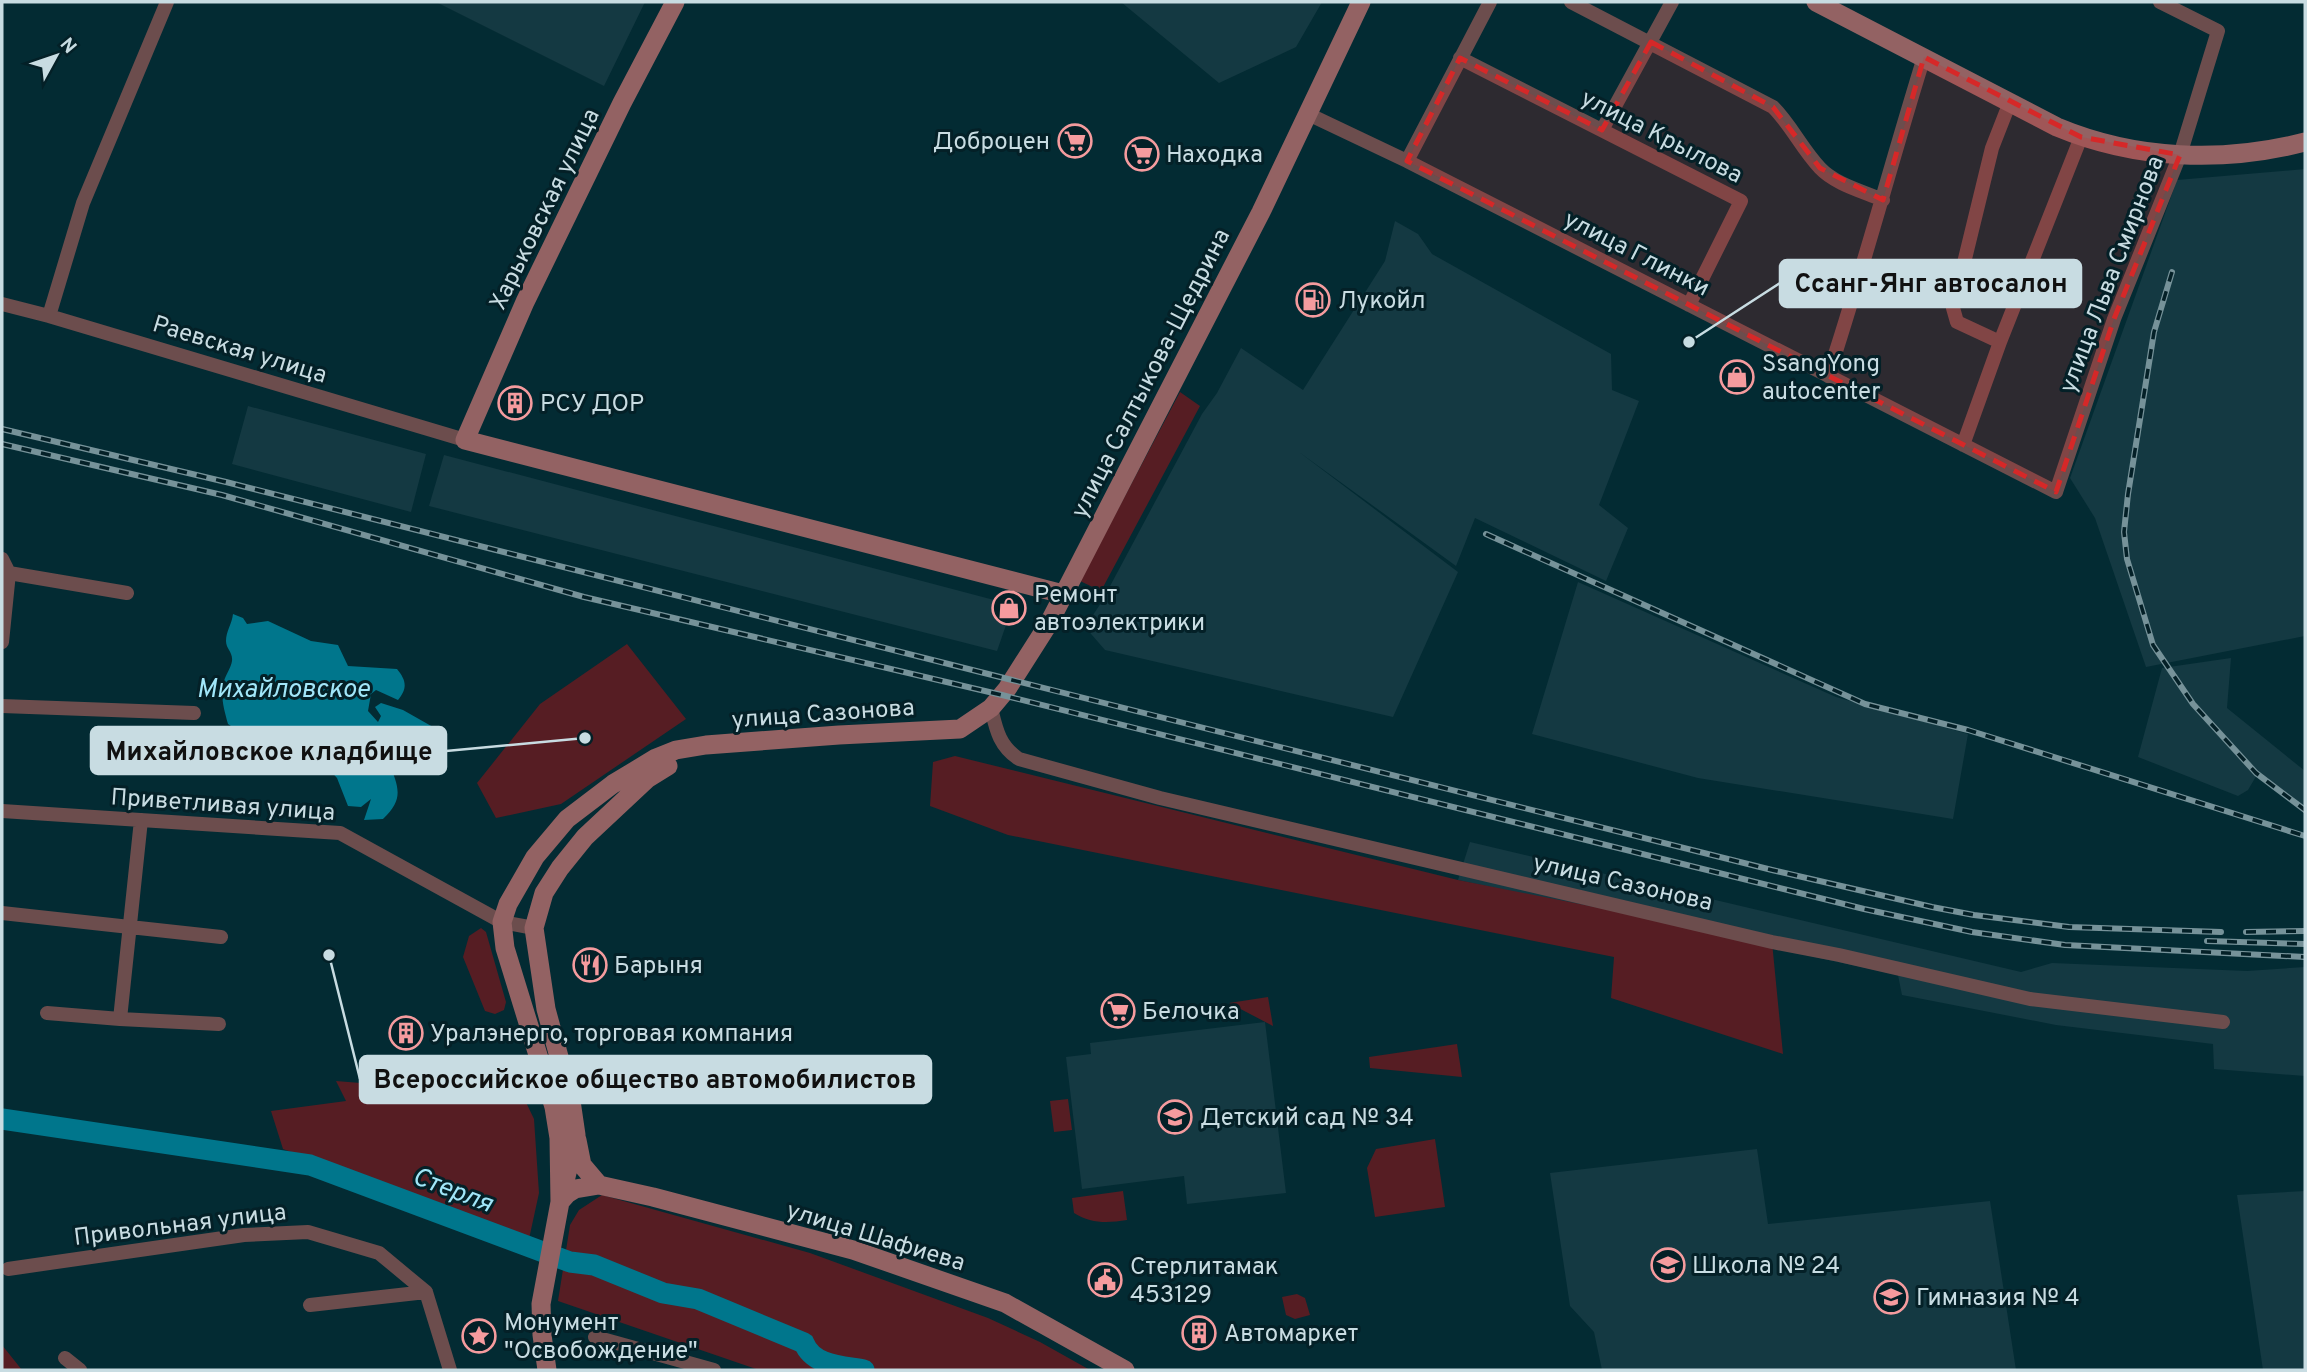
<svg xmlns="http://www.w3.org/2000/svg" width="2307" height="1372" font-family="Overpass,sans-serif">
	<style>
		.built { fill: #143942 }
		.green { fill: #561d23 }
		.water { fill: #00768c }
		.lines { fill: none; stroke-linecap: round; stroke-linejoin: round }
		.river { stroke: #00768c; stroke-width: 21 }
		.street { stroke: #6c4d4d; stroke-width: 14 }
		.secondary { stroke: #936263; stroke-width: 19 }
		.rail-casing { stroke: #769299; stroke-width: 6 }
		.rail { stroke: #042027; stroke-width: 3.5; stroke-dasharray: 10; stroke-linecap: butt }
		.marked { fill: #d62828; fill-opacity: 0.2; stroke: #d62828; stroke-width: 5; stroke-dasharray: 14 9; stroke-linejoin: round }
		.labels { text-anchor: middle; stroke-width: 6; stroke-linejoin: round; paint-order: stroke }
		.street-label { font-size: 24px; fill: #c8dce2; stroke: #042027 }
		.poi-label { font-size: 24px; fill: #c8dce2; stroke: #042027; text-anchor: start }
		.water-label { font-size: 26px; font-style: italic; fill: #a1e6f9; stroke: #042027 }
		.leader { fill: none; stroke: #c8dce2; stroke-width: 2.5 }
		.callout-dot { fill: #c8dce2; stroke: #042027; stroke-width: 2.5 }
		.callout { fill: #c8dce2; stroke: #c8dce2; stroke-width: 2.5 }
		.callout-label { font-size: 26px; text-anchor: middle; font-weight: bold; fill: #111 }
	</style>
	<rect width="100%" height="100%" fill="#032b33"/>
	<path class="built" d="M436 2H645L604 86Z
		M1121 2H1322L1296 47 1219 83Z
		M2305 169V636L2146 667 2095 518 2070 478 2177 180Z
		M1395 221 1418 234 1432 254 1611 354 1612 390 1639 401 1599 505 1628 528 1606 581 1475 518 1456 566 1299 452 1458 572 1393 717 1105 650 1085 627 1101 603 1202 414 1217 393 1241 348 1303 390 1385 261Z
		M248 406 426 454 411 512 232 464Z
		M444 455 1013 605 997 651 429 506Z
		M1578 582 1836 697 1968 734 1953 819 1698 778 1532 734Z
		M2231 658 2227 708 2305 771V808L2258 773 2248 790 2238 796 2138 757 2162 668Z
		M1470 842 2021 972 2052 963 2247 971 2305 967V1076L2214 1069 2213 1044 2056 1025 1902 995 1898 975 1458 880Z
		M1265 1022 1286 1193 1187 1204 1184 1176 1082 1189 1066 1057 1091 1054 1090 1043Z
		M1757 1149 1768 1224 1990 1201 2016 1370H1602L1594 1332 1570 1306 1550 1173Z
		M2305 1191V1370H2263L2237 1195Z"/>
	<path class="green" d="M1180 392 1200 406 1101 591 1080 581Z
		M627 644 686 719 561 804 496 818 477 783 540 704Z
		M955 756 1458 880 1772 942 1783 1054 1611 998 1614 957 1008 835 930 806 933 762Z
		M481 928 486 932 506 1002 504 1010 495 1014 485 1011 463 957 469 936Z
		M1268 997 1273 1026 1229 1003Z
		M1457 1044 1462 1077 1370 1068 1369 1057Z
		M451 1060 481 1085 511 1071 534 1119 539 1193 529 1239 283 1149 271 1111 346 1101 336 1081 385 1085 418 1093Z
		M1068 1099 1072 1130 1054 1132 1050 1101Z
		M1435 1139 1445 1207 1375 1217 1367 1168 1376 1149Z
		M1123 1191 1127 1220C1108 1223 1091 1224 1074 1213L1072 1198Z
		M602 1195 810 1253 988 1318 1040 1342 1090 1370H759L558 1301 570 1225 579 1210Z
		M1297 1294 1305 1298 1310 1315 1295 1319 1286 1315 1282 1297Z
		M2 1345 22 1370H2Z"/>
	<path class="water" d="M233 614 243 618 247 624 268 621 311 641 338 645 348 666 397 669C406 680 408 688 398 700L376 690 371 694 368 711 378 722 381 716 375 707 381 703 403 710 433 727 430 739 398 750 389 762C398 787 405 798 383 819L364 820 371 799 361 807 348 806 337 778 314 753 294 744 253 741 228 724C224 709 220 697 224 681 226 674 231 668 232 661 233 652 226 649 226 641 226 631 232 624 233 614Z"/>
	<g class="lines">
		<path class="river" d="M2 1119 310 1165 570 1262 594 1265 663 1293 698 1299 804 1343C813 1366 843 1366 864 1370"/>
		<path class="street" d="M1571 2 1773 107C1791 125 1802 149 1820 168 1835 184 1862 191 1883 200
			M1460 58 1741 201 1689 305
			M1308 114 1407 161 2056 492 2114 319 2180 155 2218 31 2160 2
			M1602 130 1672 2
			M1407 161 1490 2
			M2 304 49 316 465 440
			M49 316 83 203 167 2
			M2000 342 1957 322 1953 308 1992 148 2010 102
			M1828 376C1863 270 1891 163 1924 57
			M1963 445 2000 342 2081 137
			M2 559 9 573
			M9 573 127 593
			M2 642 9 573
			M2 706 194 713
			M991 708C996 729 999 746 1019 759L1160 798 1772 942 1839 955 2030 999 2223 1022
			M2 811 340 833 502 922 534 928
			M2 913 221 937
			M47 1013 120 1019 219 1024
			M120 1019 141 820
			M8 1269 244 1235 308 1232 379 1253 426 1292 450 1370
			M310 1305 426 1292
			M595 1337 714 1370
			M65 1358 80 1370"/>
		<path class="secondary" d="M675 2 622 103 525 302 465 440 1063 594
			M1816 2 2057 127C2136 160 2223 163 2305 142
			M577 1140 582 1165 599 1185
			M560 1202 559 1138 554 1107 505 948 502 922 508 904 535 857 567 819 613 784 656 758 676 750 706 745 839 735 960 729 991 708 1007 689 1049 623 1261 212 1361 2
			M560 1202 567 1194 575 1189 599 1185 653 1197 853 1250 1005 1303 1125 1370
			M547 1370 542 1335 541 1304 560 1202 576 1135 571 1101 546 1009 534 928 544 893 560 868 585 837 647 779 668 766"/>
		<defs>
			<path id="rail" d="M2172 272 2154 332 2128 494 2124 532 2127 559 2153 645 2193 704 2256 773 2305 810
				M2 429 226 482 1012 680 1772 870 1932 907 1974 915 2069 927 2221 932
				M2 444 222 495 584 597 1002 695 1864 909 1972 932 2065 945 2305 957
				M1486 534 1865 704 1968 730 2305 836
				M2246 932 2305 931
				M2207 941 2305 944"/>
		</defs>
		<use href="#rail" class="rail-casing"/>
		<use href="#rail" class="rail"/>
	</g>
	<path class="marked" d="M1651 42 1773 107 1820 168 1883 200 1924 57 2081 137 2180 155 2114 319 2056 492 1407 161 1460 58 1602 130Z"/>
	<defs>
		<symbol id="supermarket-ring" viewBox="-11 -11 22 22"><circle r="9.5" fill="#042027" stroke="#f59b9e" stroke-width="1.5"/><path d="M-6-5.5h2.5l.6 2H6L4.5 2H-2.5L-4.4-4H-6ZM-1.5 3.2a1.3 1.3 0 1 0 .1 0ZM3 3.2a1.3 1.3 0 1 0 .1 0Z" fill="#f59b9e"/></symbol>
		<symbol id="fuel-ring" viewBox="-11 -11 22 22"><circle r="9.5" fill="#042027" stroke="#f59b9e" stroke-width="1.5"/><path d="M-5.5-6h7V0h2V4h1.3V-2.5L3-4.5l.8-.8L6-3V5H2.5V1h-1V6h-7ZM-4.2-4.7v3.2H.2V-4.7Z" fill="#f59b9e"/></symbol>
		<symbol id="shop-ring" viewBox="-11 -11 22 22"><circle r="9.5" fill="#042027" stroke="#f59b9e" stroke-width="1.5"/><path d="M-5-2.5h2.3a2.7 3.5 0 0 1 5.4 0H5L5.5 6h-11ZM-1.5-2.5h3a1.5 2.3 0 0 0-3 0Z" fill="#f59b9e"/></symbol>
		<symbol id="building-ring" viewBox="-11 -11 22 22"><circle r="9.5" fill="#042027" stroke="#f59b9e" stroke-width="1.5"/><path d="M-4-6H4V6H1V3H-1V6H-4ZM-2.5-4.3h1.7v1.8h-1.7ZM.8-4.3h1.7v1.8H.8ZM-2.5-1h1.7V.8h-1.7ZM.8-1h1.7V.8H.8Z" fill="#f59b9e"/></symbol>
		<symbol id="restaurant-ring" viewBox="-11 -11 22 22"><circle r="9.5" fill="#042027" stroke="#f59b9e" stroke-width="1.5"/><path d="M-5-6h1v4h1v-4h1v4h1v-4h1v5L-1.5 .5V6h-2V.5L-5-1ZM5-6V6H3V1.5H1.5Q1.5-4 5-6Z" fill="#f59b9e"/></symbol>
		<symbol id="school-ring" viewBox="-11 -11 22 22"><circle r="9.5" fill="#042027" stroke="#f59b9e" stroke-width="1.5"/><path d="M0-5L7-2L0 1L-7-2ZM-4 1L0 2.5L4 1V4Q0 6-4 4Z" fill="#f59b9e"/></symbol>
		<symbol id="civic-ring" viewBox="-11 -11 22 22"><circle r="9.5" fill="#042027" stroke="#f59b9e" stroke-width="1.5"/><path d="M-.6-6.5H3V-4.5H.6V-3L4-1V1h2V6H-6V1h2V-1L-.6-3ZM-1.2 2.5V6h2.4V2.5Z" fill="#f59b9e"/></symbol>
		<symbol id="sight-ring" viewBox="-11 -11 22 22"><circle r="9.5" fill="#042027" stroke="#f59b9e" stroke-width="1.5"/><path d="M0-6L1.8-2.2L6-1.7L2.9 1.2L3.7 5.4L0 3.3L-3.7 5.4L-2.9 1.2L-6-1.7L-1.8-2.2Z" fill="#f59b9e"/></symbol>
	</defs>
	<g fill-rule="evenodd">
		<use href="#supermarket-ring" x="1056" y="122" width="38" height="38"/>
		<use href="#supermarket-ring" x="1123" y="135" width="38" height="38"/>
		<use href="#fuel-ring" x="1294" y="281" width="38" height="38"/>
		<use href="#shop-ring" x="1718" y="358" width="38" height="38"/>
		<use href="#building-ring" x="496" y="384" width="38" height="38"/>
		<use href="#shop-ring" x="990" y="589" width="38" height="38"/>
		<use href="#restaurant-ring" x="571" y="946" width="38" height="38"/>
		<use href="#supermarket-ring" x="1099" y="992" width="38" height="38"/>
		<use href="#building-ring" x="387" y="1014" width="38" height="38"/>
		<use href="#school-ring" x="1156" y="1098" width="38" height="38"/>
		<use href="#school-ring" x="1649" y="1246" width="38" height="38"/>
		<use href="#civic-ring" x="1086" y="1261" width="38" height="38"/>
		<use href="#school-ring" x="1872" y="1278" width="38" height="38"/>
		<use href="#building-ring" x="1180" y="1314" width="38" height="38"/>
		<use href="#sight-ring" x="460" y="1317" width="38" height="38"/>
	</g>
	<g class="labels">
		<g class="street-label">
			<text transform="translate(1662 136) rotate(27)" y="8">улица Крылова</text>
			<text transform="translate(544 209) rotate(-64)" y="8">Харьковская улица</text>
			<text transform="translate(1637 253) rotate(27)" y="8">улица Глинки</text>
			<text transform="translate(2111 274) rotate(-69)" y="8">улица Льва Смирнова</text>
			<text transform="translate(240 349) rotate(17)" y="8">Раевская улица</text>
			<text transform="translate(1150 373) rotate(-63)" y="8">улица Салтыкова-Щедрина</text>
			<text transform="translate(823 713) rotate(-4)" y="8">улица Сазонова</text>
			<text transform="translate(223 804) rotate(4)" y="8">Приветливая улица</text>
			<text transform="translate(1623 882) rotate(13)" y="8">улица Сазонова</text>
			<text transform="translate(180 1224) rotate(-7)" y="8">Привольная улица</text>
			<text transform="translate(876 1236) rotate(17)" y="8">улица Шафиева</text>
		</g>
		<g class="poi-label">
			<text x="1050" y="149" text-anchor="end">Доброцен</text>
			<text x="1166" y="162">Находка</text>
			<text x="1338" y="308">Лукойл</text>
			<text x="1762" y="371">SsangYong<tspan x="1762" dy="28">autocenter</tspan></text>
			<text x="540" y="411">РСУ ДОР</text>
			<text x="1034" y="602">Ремонт<tspan x="1034" dy="28">автоэлектрики</tspan></text>
			<text x="614" y="973">Барыня</text>
			<text x="1142" y="1019">Белочка</text>
			<text x="430" y="1041">Уралэнерго, торговая компания</text>
			<text x="1200" y="1125">Детский сад № 34</text>
			<text x="1692" y="1273">Школа № 24</text>
			<text x="1130" y="1274">Стерлитамак<tspan x="1130" dy="28">453129</tspan></text>
			<text x="1916" y="1305">Гимназия № 4</text>
			<text x="504" y="1330">Монумент<tspan x="504" dy="28">"Освобождение"</tspan></text>
			<text x="1224" y="1341">Автомаркет</text>
		</g>
		<g class="water-label">
			<text x="283" y="697">Михайловское</text>
			<text transform="translate(453 1189) rotate(21)" y="9">Стерля</text>
		</g>
	</g>
	<path class="leader" d="M1689 342L1780 283M585 738L446 751M329 955L360 1079"/>
	<g class="callout-dot">
		<circle cx="1689" cy="342" r="7"/>
		<circle cx="585" cy="738" r="7"/>
		<circle cx="329" cy="955" r="7"/>
	</g>
	<g class="callout">
		<rect x="1780" y="260" width="301" height="47" rx="7"/>
		<rect x="91" y="727" width="355" height="47" rx="7"/>
		<rect x="360" y="1056" width="571" height="47" rx="7"/>
	</g>
	<g class="callout-label">
		<text x="1931" y="292">Ссанг-Янг автосалон</text>
		<text x="269" y="760">Михайловское кладбище</text>
		<text x="645" y="1088">Всероссийское общество автомобилистов</text>
	</g>
	<rect width="2307" height="1372" fill="none" stroke="#c8dce2" stroke-width="7"/>
	<g transform="translate(56 56) rotate(50)" stroke="#042027" stroke-width="5" paint-order="stroke">
	<path d="M0-5L12 26L0 18L-12 26Z" fill="#c8dce2"/>
	<text y="-10" font-size="19" font-weight="bold" text-anchor="middle" fill="#c8dce2">N</text>
	</g>
</svg>
